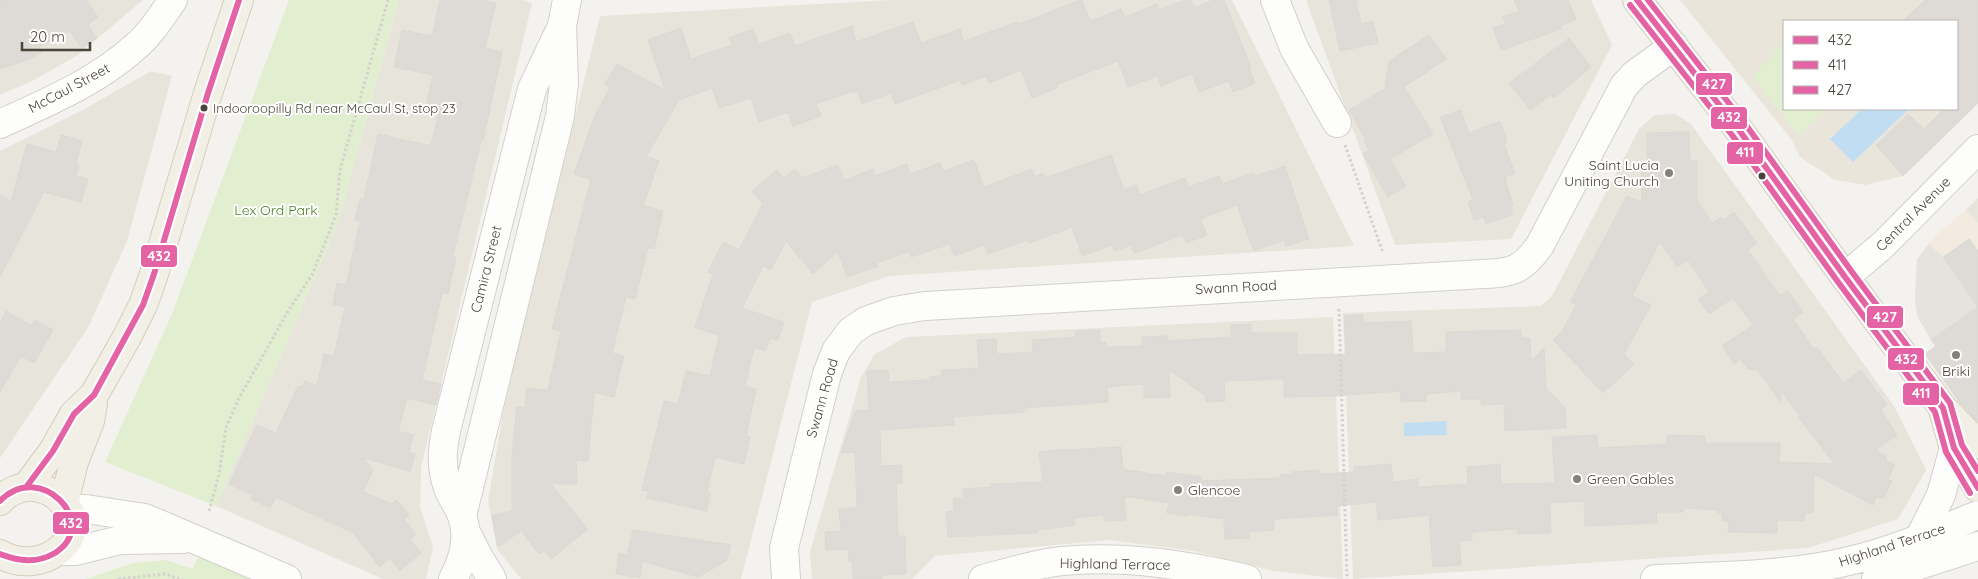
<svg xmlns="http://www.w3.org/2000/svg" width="1978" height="579" font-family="Quicksand,sans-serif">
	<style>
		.residential { fill: #e7e4dc }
		.commercial { fill: #f3ebdf }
		.education { fill: #eae5da; fill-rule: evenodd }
		.green { fill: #e1eecf }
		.parking { fill: #e6e3df }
		.water { fill: #c0ddf1 }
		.building { fill: #dedbd6; stroke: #dcd9d4 }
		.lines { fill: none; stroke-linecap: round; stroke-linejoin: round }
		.minor-casing { stroke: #d2d0cb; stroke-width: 30 }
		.major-casing { stroke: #d6cebb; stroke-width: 30 }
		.path { stroke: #d3d2cc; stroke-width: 3; stroke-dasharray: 2.5 2.5; stroke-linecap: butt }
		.minor { stroke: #fdfdfc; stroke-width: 28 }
		.major { stroke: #f2efe6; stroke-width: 28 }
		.bus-1-casing { stroke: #fff; stroke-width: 10 }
		.bus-2-casing { stroke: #fff; stroke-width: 10 }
		.bus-3-casing { stroke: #fff; stroke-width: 10 }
		.bus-1 { stroke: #e463a4; stroke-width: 6 }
		.bus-2 { stroke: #e463a4; stroke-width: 6 }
		.bus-3 { stroke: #e463a4; stroke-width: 6 }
		.bus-dot { fill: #4b4439; stroke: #fff; stroke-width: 2 }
		.poi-dot { fill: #868178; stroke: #fff; stroke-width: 2 }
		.labels { text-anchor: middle; stroke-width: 4; stroke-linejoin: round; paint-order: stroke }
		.bus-label { font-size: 13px; fill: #4b4439; stroke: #fff; text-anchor: start }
		.street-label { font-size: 14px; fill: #4b4439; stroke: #fff }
		.poi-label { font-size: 14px; fill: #4b4439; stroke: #fff; text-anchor: start }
		.park-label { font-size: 14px; fill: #4a7f2a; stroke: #fff }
		.line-badge { stroke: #fff; stroke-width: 2 }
		.badge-label { font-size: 14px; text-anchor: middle; font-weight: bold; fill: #fff }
	</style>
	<rect width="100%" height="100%" fill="#f4f2ee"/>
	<path class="residential" d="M0 0H143L78 55 32 81 0 95Z
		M399 0H522L532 3 421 468 420 507 433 547 426 579H383L216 506 337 226Z
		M890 0H1232L1354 246 889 276 812 302 741 579H521L497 549 488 501 506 396 600 16Z
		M1306 0H1591L1612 45 1511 239 1395 245Z
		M151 71 172 76 127 241 89 326 0 458V151L79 112Z
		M1675 114 1691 124 1894 406 1926 470 1898 519 1808 548 1353 579 1343 313 1541 306 1552 296 1639 129 1654 115Z
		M1978 198V223L1966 210Z
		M1333 317 1343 579 1273 571 1194 551 1110 540 935 556 912 579H812L810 552 861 377 875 354 906 337Z"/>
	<path class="commercial" d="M1966 210 1978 223V406L1917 316 1915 301 1917 259 1935 236Z"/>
	<path class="education" d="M1680 0H1978V103L1903 176 1866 185 1835 180 1800 157 1791 139ZM1784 21H1957V109H1784Z"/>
	<path class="green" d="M289 0H399L337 226 216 506 105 462 172 314Z
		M1810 19 1855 20 1857 21H1804Z
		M1784 41V109H1826L1798 135 1753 77Z
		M201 551 256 579H86L133 563 166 560 192 569Z"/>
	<path class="parking" d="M1929 244 1943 257 1978 307 1931 340 1917 316 1915 301 1917 259Z"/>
	<path class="water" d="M1862 109H1909L1853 162 1830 139Z
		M1446 421 1447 435 1404 436V423Z"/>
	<path class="building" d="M0 0H86L98 17 88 25 97 38 82 48 70 31 39 47 42 52 30 59 0 69Z
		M440 0H482L496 3 485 48 502 52 483 141H481L453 256 456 257 448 294 442 293 422 380 441 384 436 405 407 398 398 431 413 435 409 452 415 454 410 471 363 458 373 470 363 492 392 504 397 500 409 515 404 519 416 534 410 539 421 553 400 570 390 558 380 567 353 533 276 497 270 508 251 499 253 495 229 484 257 425 276 433 298 386 302 387 305 381 317 386 324 354 334 356 345 307 333 304 337 283 346 285 360 221 355 220 360 199H364L378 134 431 146 439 110 426 107 433 75 394 67 402 30 432 36Z
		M1080 0H1082L1090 21 1121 9 1125 17 1157 4 1160 10 1185 0H1191L1194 8 1213 0H1224L1251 67 1249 68 1255 83 1233 92 1229 81 1199 92 1192 74 1161 86 1158 76 1128 87 1118 61 1056 85 1057 88 1032 98 1021 70 989 83 986 76 962 85 960 80 895 104 891 93 862 104 857 91 850 92 816 104 821 116 793 126 788 112 759 122 751 98 719 108 712 88 679 100 646 157 659 161 643 206 663 211 654 249 648 248 635 299 626 297 612 353 624 356 614 397 594 392 588 461 576 460 577 484H551L588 529 551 559 544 550 539 554 521 531 498 547 492 515 512 511V455L517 407 525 408 527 388 548 390 561 331 552 329 591 179 574 174 594 118 610 87 605 84 617 64 665 90 648 40 681 28 691 59 732 45 729 38 753 29 759 44 790 33 795 46 852 26 856 42 913 22 921 43 960 29 964 41 1018 22 1019 24Z
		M1329 0H1356L1361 24 1373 21 1378 43 1340 51Z
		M1514 0H1568L1576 19 1560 26 1562 29 1501 50 1493 28 1506 24 1503 17 1519 11Z
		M1925 0H1978V103L1903 176 1876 145 1908 114 1924 129 1944 109H1957V21H1903Z
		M1429 35 1446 59 1404 87 1433 134 1390 159 1406 186 1388 197 1363 154 1369 150 1364 142 1366 140 1349 110 1385 89 1389 61Z
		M1569 38 1591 67 1554 98 1551 94 1530 110 1509 83Z
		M1461 110 1469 133 1500 121 1507 142 1504 144 1515 174 1505 177 1513 206 1510 207 1513 214 1486 224 1483 217 1474 220 1468 202 1473 200 1440 117Z
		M1689 132 1690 161H1697V200L1712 223 1721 217 1723 220 1734 212 1757 243 1748 250 1780 296 1788 291 1803 312 1793 319 1814 349 1817 347 1843 383 1861 370 1887 405 1881 410 1897 435 1875 450 1887 457 1885 460 1895 465 1888 479 1892 481 1883 499 1877 496 1873 505 1814 474 1813 513H1805V521L1777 520V533L1728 532 1729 521H1722V513H1718V510L1684 508V512H1656L1657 523 1585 526 1584 501 1550 503 1551 533 1517 534V529L1472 532V540L1459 541 1461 565 1433 567 1429 515 1378 520 1376 502 1337 506 1338 515 1274 519V530L1248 532 1249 538 1225 539 1224 519 1187 514V516L1167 513 1169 503 1124 496 1126 520 1106 521 1102 515 1074 518 1075 525 1037 530V533L948 537 946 512 954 511 953 498H963V489L991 487V484L1043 482 1039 452 1063 449V450L1121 447 1123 469 1165 476 1166 472 1201 477 1200 481 1280 478V475L1292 474V472L1319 470V474L1354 472V467L1391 464 1393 482 1418 479V487L1468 484 1467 467 1500 464 1501 484 1555 483 1552 437 1597 435 1598 448 1667 444V435L1705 436V443H1780L1779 462 1835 464 1798 417 1800 416 1781 390V403L1758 370 1748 369 1740 359 1734 364 1722 346 1753 325 1733 298 1709 314 1698 299 1709 292 1688 260 1677 267 1660 242 1632 296 1651 305 1624 354 1634 364 1624 374 1603 393 1553 340 1562 332 1576 305 1570 302 1627 196 1642 203 1641 165H1647V133Z
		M61 135 82 141 76 164 79 165 76 176 88 179 81 202 44 192 0 277V195L11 201 27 144 56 152Z
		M1111 155 1124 190 1136 185 1140 195 1185 178 1189 187 1219 176 1222 184 1254 173 1255 176 1285 166 1309 239 1286 246 1284 240 1254 251 1237 205 1200 219 1207 235 1186 243 1183 235 1134 253 1131 245 1114 251 1112 245 1082 256 1072 227 1029 243 1028 240 988 254 985 245 954 256 950 244 911 257 909 252 876 263 878 266 847 277 838 252 813 274 786 241 771 270 763 266 742 308 784 322 778 340 770 338 765 351 754 348 745 386 756 389 746 436 750 437 744 464 715 457 707 493H710L707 511 647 498 649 491 642 490 664 401 678 404 686 371 710 376 719 336 695 327 713 274 708 272 723 242 739 250 763 204 752 191 777 170 784 178 795 169 802 178 838 165 844 180 873 169 875 176 907 164 910 174 940 163 943 171 974 160 984 187 1032 169 1035 177 1043 173 1045 178Z
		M1969 239 1978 251V422L1960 403 1925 354 1936 346 1931 340 1978 307 1943 257Z
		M6 311 32 326 35 320 53 330 34 363 21 356 0 392V322Z
		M1363 315V323L1411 321 1413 353 1446 352V332L1521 330V338H1530L1531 361 1544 348 1546 388 1565 408 1566 428 1505 431 1504 404 1481 405V399H1461V391L1426 394V401L1401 402 1400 391 1334 396 1284 397V379L1224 381 1225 401 1206 402 1205 395 1169 370 1170 397 1144 398V384L1107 387 1108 402 1024 408V412L953 417 954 425 880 430 881 466 902 465V483L896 484 898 536H905L906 574 882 575V579H853L852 561H849L848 549 826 550 825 532 841 531 839 509 857 508 855 452 841 453 855 411 869 410 867 371 888 370 889 382 930 380 929 377 942 376 941 370 979 368 977 340 996 339 997 354 1033 352 1032 340 1076 337 1075 331 1100 330V342H1106L1107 347 1143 346 1142 337 1168 336V341L1231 337V325L1251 324V333H1297V355L1346 354 1344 316Z
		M633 530 731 545 726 561 698 577 642 561 640 578 616 574 619 553 627 555Z"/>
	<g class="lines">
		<defs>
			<path id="minor" d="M1275 0 1294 48 1337 123
				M0 124C46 103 96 82 134 48 150 35 161 17 173 0
				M1845 277 1883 245 1978 149
				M67 509H86L145 518 287 579
				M462 516 560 116 564 83 562 26 567 0
				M465 530 478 556 492 579
				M1919 539 1941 495 1954 448
				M64 551H76L120 540 183 539
				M453 579C463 561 470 536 462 516 458 505 450 496 447 485 441 466 442 450 446 431L532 89 562 26
				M786 579 784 548 827 374 836 351 851 331 866 321 894 311 925 306 1467 275C1502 272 1518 278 1540 245L1624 86 1635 74 1674 46
				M983 579C1009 572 1035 564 1062 561 1124 555 1187 565 1247 579
				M1655 579C1720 576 1786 576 1849 561 1893 551 1936 532 1978 515
				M1876 579 1978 546"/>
			<path id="major" d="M1637 0 1739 130 1845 277 1943 408 1978 444
				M1943 410 1954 448 1978 488
				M27 486 53 451 74 414 94 395 127 337 143 305 154 274 208 93 239 0
				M0 501C8 491 22 486 34 487 44 488 52 492 59 498 98 535 42 579 0 554
				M64 503 74 462 90 421 93 404"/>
		</defs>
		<use href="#minor" class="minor-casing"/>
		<use href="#major" class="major-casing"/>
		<path class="path" d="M1345 145 1383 253
			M1339 309 1347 579
			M209 511 219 474 226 428 239 398 287 313 313 273 336 215 340 170 388 0
			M118 579 165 574 179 579"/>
		<use href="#minor" class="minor"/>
		<use href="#major" class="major"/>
		<defs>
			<path id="bus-1" d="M1637 0 1739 130 1845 277 1943 408 1954 448 1978 488
				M27 486 53 451 74 414 94 395 143 305 154 274 208 93 239 0
				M0 501C39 459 102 523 55 553 36 564 19 561 0 554"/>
			<path id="bus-2" d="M1630 5 1732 135 1838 282 1935 412 1946 452 1970 493"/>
			<path id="bus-3" d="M1648 0 1746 125 1852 272 1950 403 1962 445 1978 471"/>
		</defs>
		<use href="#bus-1" class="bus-1-casing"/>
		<use href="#bus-2" class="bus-2-casing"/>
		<use href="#bus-3" class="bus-3-casing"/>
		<use href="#bus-1" class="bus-1"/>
		<use href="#bus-2" class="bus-2"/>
		<use href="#bus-3" class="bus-3"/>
	</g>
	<g class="bus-dot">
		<circle cx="204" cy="108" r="4.5"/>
		<circle cx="1762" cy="176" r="4.5"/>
	</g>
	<g class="poi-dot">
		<circle cx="1669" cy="173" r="5"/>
		<circle cx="1956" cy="355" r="5"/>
		<circle cx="1577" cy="479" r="5"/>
		<circle cx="1178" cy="490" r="5"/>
	</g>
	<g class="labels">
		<g class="bus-label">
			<text x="213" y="113">Indooroopilly Rd near McCaul St, stop 23</text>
		</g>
		<g class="street-label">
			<text transform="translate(69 88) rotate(-28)" y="5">McCaul Street</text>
			<text transform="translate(1913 214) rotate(-45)" y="5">Central Avenue</text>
			<text transform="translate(486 269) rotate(-76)" y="5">Camira Street</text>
			<text transform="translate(1236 287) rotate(-3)" y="5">Swann Road</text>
			<text transform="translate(822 398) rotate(-74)" y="5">Swann Road</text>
			<text transform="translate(1892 545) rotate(-18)" y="5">Highland Terrace</text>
			<text transform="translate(1115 564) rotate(1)" y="5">Highland Terrace</text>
		</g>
		<g class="poi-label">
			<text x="1659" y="170" text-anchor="end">Saint Lucia<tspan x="1659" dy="16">Uniting Church</tspan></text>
			<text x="1956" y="376" text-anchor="middle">Briki</text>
			<text x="1587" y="484">Green Gables</text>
			<text x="1188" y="495">Glencoe</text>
		</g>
		<g class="park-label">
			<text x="276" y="215">Lex Ord Park</text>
		</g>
	</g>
	<g class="line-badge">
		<rect x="1695" y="72" width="38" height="24" rx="5" fill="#e463a4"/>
		<rect x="1710" y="106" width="38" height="24" rx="5" fill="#e463a4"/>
		<rect x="1726" y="141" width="38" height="24" rx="5" fill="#e463a4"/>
		<rect x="140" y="244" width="38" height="24" rx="5" fill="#e463a4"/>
		<rect x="1866" y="305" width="38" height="24" rx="5" fill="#e463a4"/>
		<rect x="1887" y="347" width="38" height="24" rx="5" fill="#e463a4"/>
		<rect x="1902" y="382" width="38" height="24" rx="5" fill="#e463a4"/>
		<rect x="52" y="511" width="38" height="24" rx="5" fill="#e463a4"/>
	</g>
	<g class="badge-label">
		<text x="1714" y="89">427</text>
		<text x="1729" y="122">432</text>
		<text x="1745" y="157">411</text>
		<text x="159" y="261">432</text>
		<text x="1885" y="322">427</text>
		<text x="1906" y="364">432</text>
		<text x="1921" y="398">411</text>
		<text x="71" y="528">432</text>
	</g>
	<rect x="1783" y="20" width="175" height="90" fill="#ffffff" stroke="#b7b4b0"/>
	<rect x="1793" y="36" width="25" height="8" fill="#e463a4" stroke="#b7b4b0"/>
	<text x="1828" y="45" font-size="15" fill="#4b4439">432</text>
	<rect x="1793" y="61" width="25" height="8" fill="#e463a4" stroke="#b7b4b0"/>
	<text x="1828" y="70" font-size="15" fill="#4b4439">411</text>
	<rect x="1793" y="86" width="25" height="8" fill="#e463a4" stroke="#b7b4b0"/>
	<text x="1828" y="95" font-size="15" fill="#4b4439">427</text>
	<path d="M22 42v8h68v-8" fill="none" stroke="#4b4439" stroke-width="2.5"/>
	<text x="30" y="42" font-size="15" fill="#4b4439" stroke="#ffffff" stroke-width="4" paint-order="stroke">20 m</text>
</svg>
